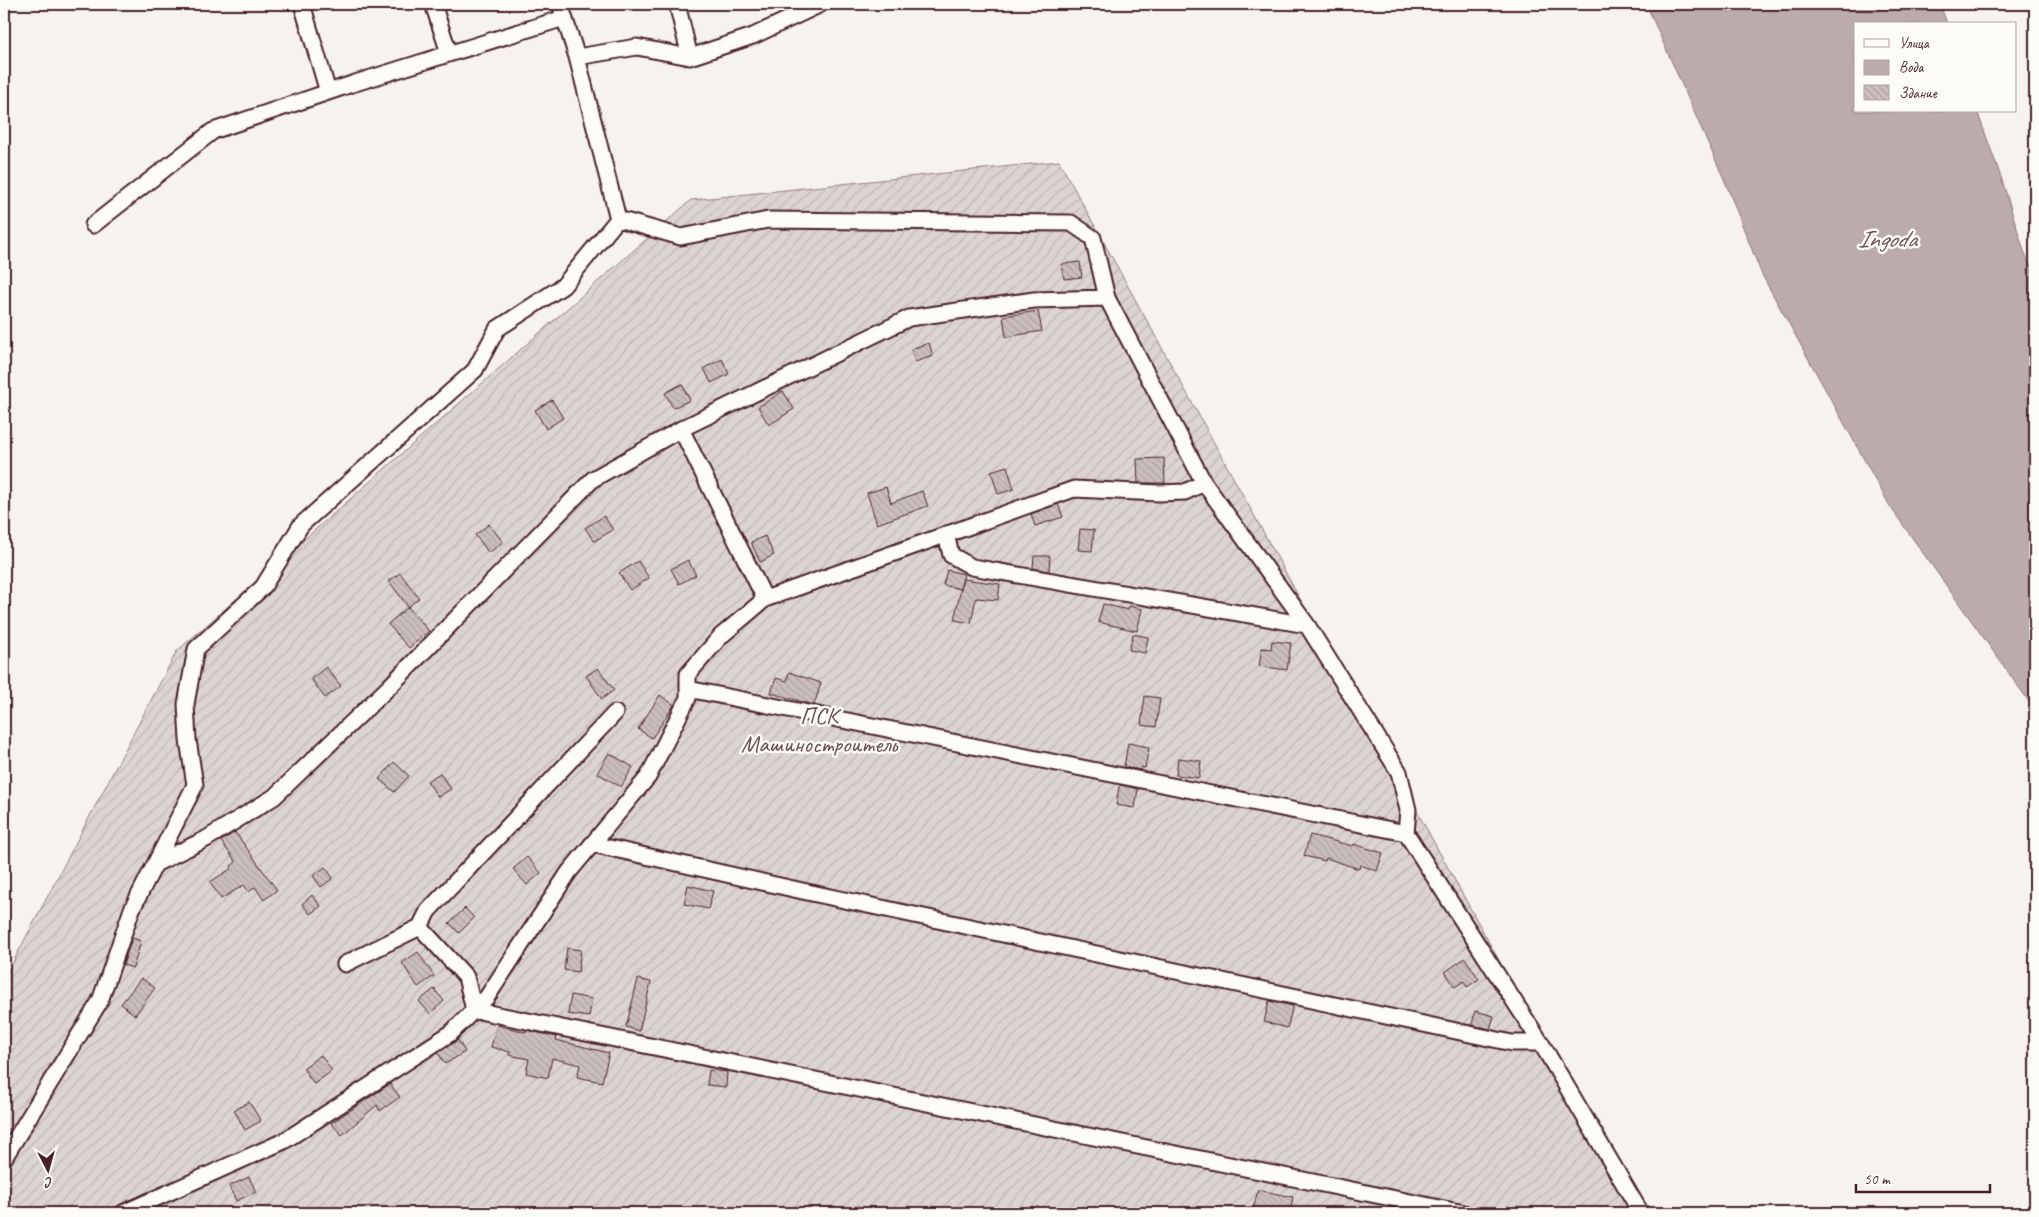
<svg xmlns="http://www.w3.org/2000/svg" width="2039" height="1217" font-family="Caveat,sans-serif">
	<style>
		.garden { fill: url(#garden-furrows); stroke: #937a7e }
		.water { fill: #bbabac; stroke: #8e7378 }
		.building { fill: url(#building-back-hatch); stroke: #4a1f2b }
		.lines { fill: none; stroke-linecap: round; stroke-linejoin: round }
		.street-casing { stroke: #4a1f2b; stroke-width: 19 }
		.street { stroke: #fdfcf7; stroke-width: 15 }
		.labels { text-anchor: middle; stroke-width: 5; stroke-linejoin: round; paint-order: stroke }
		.park-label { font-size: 24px; fill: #6e4c55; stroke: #fdfcf7 }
		.water-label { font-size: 25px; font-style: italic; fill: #725058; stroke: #fdfcf7 }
	</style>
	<defs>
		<pattern id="garden-furrows" width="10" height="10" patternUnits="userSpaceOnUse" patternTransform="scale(1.25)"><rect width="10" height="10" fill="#dcd4d2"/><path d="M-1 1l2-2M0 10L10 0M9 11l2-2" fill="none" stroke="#beb6b4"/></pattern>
		<pattern id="building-back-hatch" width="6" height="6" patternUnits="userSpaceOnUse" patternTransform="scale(1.25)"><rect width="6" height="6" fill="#cbbfbe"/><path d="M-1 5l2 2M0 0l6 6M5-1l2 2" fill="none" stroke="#b0a4a3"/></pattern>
	</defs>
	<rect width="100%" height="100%" fill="#f6f3ef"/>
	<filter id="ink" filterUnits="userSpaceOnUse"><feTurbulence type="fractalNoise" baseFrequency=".02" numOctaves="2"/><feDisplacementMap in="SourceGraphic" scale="10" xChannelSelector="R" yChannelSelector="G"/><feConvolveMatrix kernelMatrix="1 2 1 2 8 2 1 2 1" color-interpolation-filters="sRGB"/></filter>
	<g filter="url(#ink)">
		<path class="garden" d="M1059 161 1638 1213H4V979L177 651 691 200Z"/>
		<path class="water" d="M1646 4H1940L1947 24H1855V111H1977L2002 180 2024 251 2035 277V710L1891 508 1762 275 1724 179Z"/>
		<path class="building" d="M1080 262 1082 277 1064 279 1062 264Z
			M1038 311 1042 331 1006 337 1003 316Z
			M929 343 933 356 915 362 911 349Z
			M722 359 729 374 711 383 704 368Z
			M682 384 690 400 673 408 665 393Z
			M783 391 794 409 769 425 758 407Z
			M552 400 563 418 546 429 535 410Z
			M1164 458 1165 483H1138L1137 459Z
			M1007 466 1014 489 998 494 991 471Z
			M886 487 891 503 922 491 928 506 877 524 867 493Z
			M1058 504 1063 517 1035 526 1031 514Z
			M604 516 613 530 594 541 585 528Z
			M489 524 503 542 489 553 475 535Z
			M1080 529 1094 530 1092 551 1078 550Z
			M765 536 774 555 760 562 751 542Z
			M1034 556H1050L1049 571 1033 568Z
			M688 560 696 575 679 584 671 569Z
			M638 561 649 578 630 590 619 573Z
			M947 570 964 574 960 589 943 585Z
			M400 573 419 598 408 607 389 581Z
			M963 579 1000 584 998 600 976 598 971 623 954 620Z
			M1103 604 1128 610 1129 606 1142 609 1137 631 1098 622Z
			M408 607 429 631 409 648 388 624Z
			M1133 634 1148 637 1145 653 1129 650Z
			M1272 641 1291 643 1287 670 1259 666 1262 648 1271 649Z
			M326 667 341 686 325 698 311 679Z
			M598 668 614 690 602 699 586 676Z
			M789 672 821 683 814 705 771 693 776 678 787 681Z
			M660 695 674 705 652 738 638 729Z
			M1145 696 1160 698 1156 727 1141 725Z
			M1128 743 1149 747 1145 768 1141 767V770L1124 767Z
			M609 753 633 767 621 787 597 773Z
			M1178 758 1201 761 1199 778 1176 775Z
			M394 762 409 776 394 792 379 779Z
			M440 773 451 789 438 797 427 781Z
			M1121 785 1138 789 1135 808 1116 805 1119 787Z
			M235 832 277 890 264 900 255 887 249 892 244 885 221 899 210 882 232 868 231 866 236 862 221 841Z
			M1310 835 1353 846 1354 844 1383 853 1377 871 1360 865 1359 869 1326 858 1325 861 1304 856Z
			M527 857 541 873 527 885 513 869Z
			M325 867 333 878 321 887 313 876Z
			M688 885 713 891 708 909 684 904Z
			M312 895 321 906 310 914 302 904Z
			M465 908 474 918 459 933 449 923Z
			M132 938 141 941 133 968 123 965Z
			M567 948 581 950 578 972 564 970Z
			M418 952 434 976 418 987 402 963Z
			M1465 958 1479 979 1467 987 1464 981 1455 987 1445 972Z
			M141 978 155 988 135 1015 121 1004Z
			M638 979 651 982 639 1031 626 1027Z
			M434 989 444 1001 430 1014 419 1001Z
			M571 995 592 999 589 1017 568 1014Z
			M1269 1001 1293 1006 1287 1028 1264 1022Z
			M1475 1011 1494 1016 1490 1029 1472 1025Z
			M497 1025 526 1032V1030L557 1037 556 1040 609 1053 602 1082 577 1077 580 1065 552 1058 548 1078 526 1073 529 1059 509 1055 510 1052 491 1047Z
			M458 1040 465 1052 445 1064 438 1053Z
			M321 1055 332 1071 314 1084 303 1068Z
			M709 1070 727 1072 726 1087 707 1085Z
			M390 1084 400 1097 380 1111 377 1105 342 1135 331 1123Z
			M249 1102 261 1121 245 1130 234 1110Z
			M249 1177 256 1192 236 1201 229 1186Z
			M1258 1190 1293 1197 1290 1213H1252Z"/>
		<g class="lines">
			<defs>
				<path id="street" d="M302 4 328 92
					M433 4 449 53
					M560 4 577 57 618 219 681 237 768 220 1071 223 1093 238 1107 298 1204 483
					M677 4 690 57
					M577 57 637 47 690 57 753 36 821 4
					M93 225 213 131 352 84 564 18
					M681 429 765 599
					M946 534 951 555 972 567 1307 625
					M688 689 1406 833
					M592 844 807 892 1512 1043H1541
					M155 864 195 785 188 740 186 704 196 649 263 587 301 525 475 370 497 329 563 286 618 219
					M420 927 428 911 615 713
					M345 964 420 927 466 977 474 1010 1464 1213
					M4 1158 100 1001 132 909 155 864 206 839 274 797 389 687 593 479 681 429 909 318 1034 300 1107 298
					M123 1213 284 1141 451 1033 487 997 569 872 648 777 688 698V674L721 636 765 599 1074 489 1159 493 1185 492 1204 483 1307 625 1399 772 1408 810 1406 833 1541 1043 1641 1213"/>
			</defs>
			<use href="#street" class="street-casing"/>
			<use href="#street" class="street"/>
		</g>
	</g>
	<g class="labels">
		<g class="park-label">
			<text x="819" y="724">ПСК<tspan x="819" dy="28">Машиностроитель</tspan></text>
		</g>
		<g class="water-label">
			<text x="1887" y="247">Ingoda</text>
		</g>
	</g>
	<rect width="2039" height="1217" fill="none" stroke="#fdfcf7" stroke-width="20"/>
	<rect x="10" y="10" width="2019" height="1197" fill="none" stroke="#4a1f2b" stroke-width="2" filter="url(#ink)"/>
	<rect x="1854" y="22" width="162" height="90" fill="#fdfcf7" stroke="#b5a4a5"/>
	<rect x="1864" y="39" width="25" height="8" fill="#fdfcf7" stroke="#b5a4a5"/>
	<text x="1899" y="48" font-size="15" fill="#4a1f2b">Улица</text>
	<rect x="1864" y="60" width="25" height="15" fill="#bbabac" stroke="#b5a4a5"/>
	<text x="1899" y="72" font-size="15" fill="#4a1f2b">Вода</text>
	<rect x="1864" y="85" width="25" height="15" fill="url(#building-back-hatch)" stroke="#b5a4a5"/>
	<text x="1899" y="98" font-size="15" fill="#4a1f2b">Здание</text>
	<g transform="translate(48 1170) rotate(174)" stroke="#fdfcf7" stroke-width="4" paint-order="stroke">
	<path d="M0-4L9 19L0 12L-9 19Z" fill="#4a1f2b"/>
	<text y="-8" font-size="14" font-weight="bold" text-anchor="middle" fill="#4a1f2b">С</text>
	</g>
	<path d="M1856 1184v8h134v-8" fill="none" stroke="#4a1f2b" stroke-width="2.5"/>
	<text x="1864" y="1184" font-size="15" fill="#4a1f2b" stroke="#fdfcf7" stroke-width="4" paint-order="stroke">50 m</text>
</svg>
